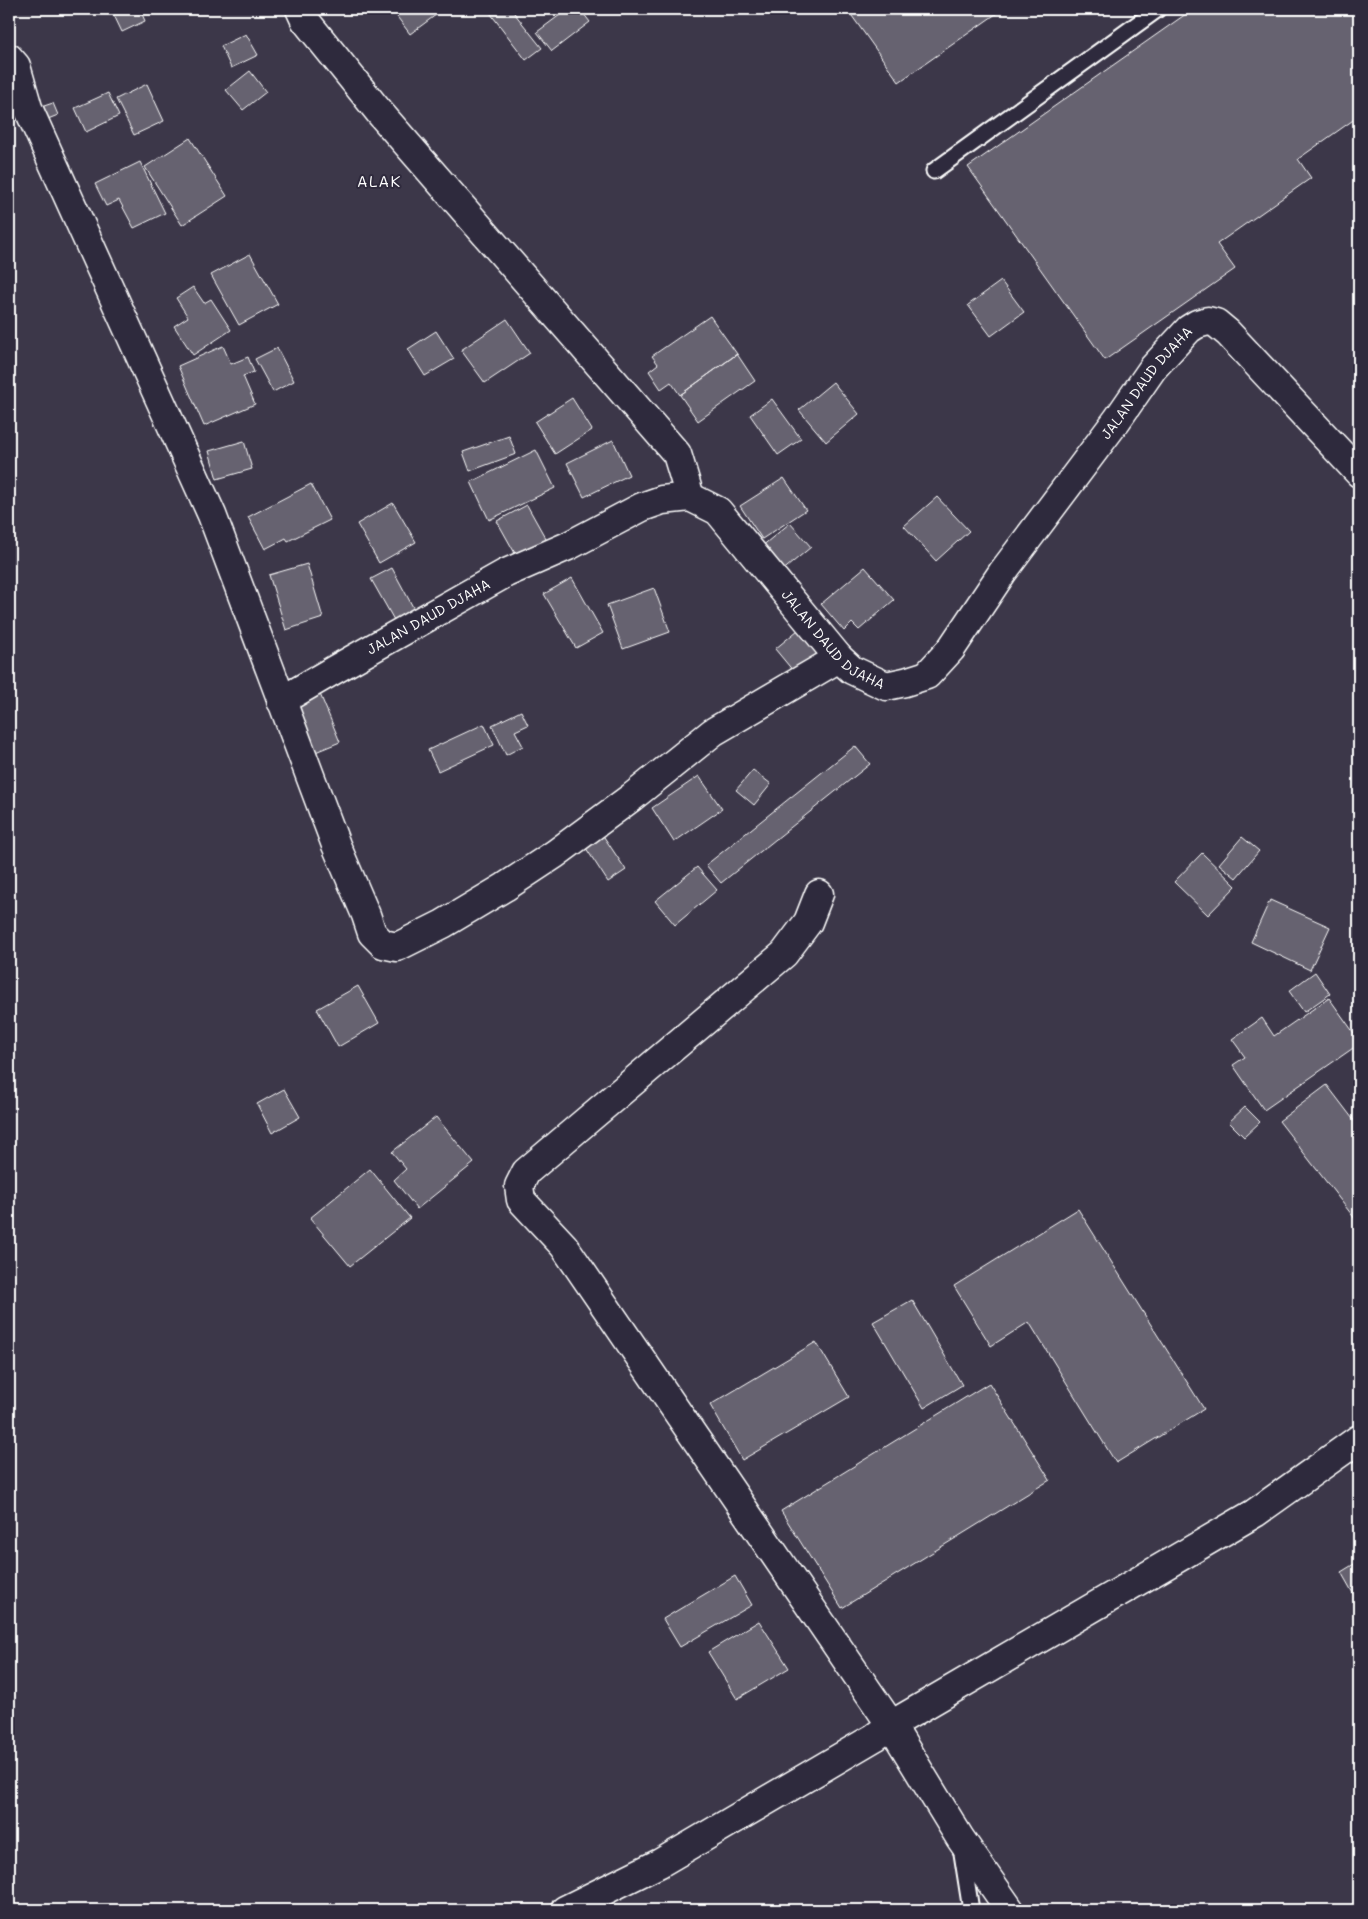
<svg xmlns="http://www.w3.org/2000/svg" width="1368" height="1919" font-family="Mali,sans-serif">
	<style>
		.building { fill: #666270; stroke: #fff }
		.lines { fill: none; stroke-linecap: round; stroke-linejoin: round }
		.service-casing { stroke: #fff; stroke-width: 19 }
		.minor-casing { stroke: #fff; stroke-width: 31 }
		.tertiary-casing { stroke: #fff; stroke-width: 31 }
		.service { stroke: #2f2a3d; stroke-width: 15 }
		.minor { stroke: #2f2a3d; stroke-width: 28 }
		.tertiary { stroke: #2f2a3d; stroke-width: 28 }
		.labels { text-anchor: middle; stroke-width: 4; stroke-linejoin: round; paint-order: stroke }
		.street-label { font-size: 14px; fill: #fff; stroke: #2f2a3d }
		.quarter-label { font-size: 16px; letter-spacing: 1px; fill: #fff; stroke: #2f2a3d }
	</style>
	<rect width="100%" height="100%" fill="#3c3749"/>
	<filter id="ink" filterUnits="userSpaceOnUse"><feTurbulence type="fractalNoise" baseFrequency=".02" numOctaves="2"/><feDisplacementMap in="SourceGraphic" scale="10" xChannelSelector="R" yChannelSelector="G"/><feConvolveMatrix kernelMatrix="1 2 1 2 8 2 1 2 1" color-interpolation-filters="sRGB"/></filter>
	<g filter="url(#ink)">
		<path class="building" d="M111 9H140L145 21 122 32Z
			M394 9H444L410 34 392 10Z
			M487 9H511L542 48 526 60Z
			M568 9H580L590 22 552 51 537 32Z
			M847 9H1003L899 82Z
			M1193 9H1359V116L1298 159 1311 178 1217 244 1235 269 1105 360 968 167Z
			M246 34 258 55 231 68 221 46Z
			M250 71 266 92 243 110 226 90Z
			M147 84 164 121 134 135 116 99Z
			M108 93 119 116 86 132 75 108Z
			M53 103 58 115 43 121 38 108Z
			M190 138 227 196 182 225 145 167Z
			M140 162 165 213 134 228 119 200 106 206 95 184Z
			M250 254 278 304 239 325 211 275Z
			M1001 281 1024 312 991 336 968 305Z
			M193 287 204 303 211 299 231 330 193 355 174 326 188 317 176 298Z
			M710 316 737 354 680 395 671 382 661 389 649 371 658 364 652 356Z
			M507 319 530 353 485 383 461 350Z
			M436 331 454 359 425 376 408 349Z
			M223 346 231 364 248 357 254 372 243 376 255 404 204 426 178 366Z
			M277 348 294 381 273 392 255 359Z
			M737 354 755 381 698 421 680 395Z
			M833 382 859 414 826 442 799 410Z
			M572 398 592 430 555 454 535 422Z
			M772 399 801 439 778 455 750 415Z
			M509 436 516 454 470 471 463 452Z
			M613 440 629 475 584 497 567 463Z
			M244 441 252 469 217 479 209 451Z
			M536 450 555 488 489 520 471 482Z
			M784 478 806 510 762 539 740 506Z
			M311 484 330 520 288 541 286 538 265 549 248 517Z
			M937 497 969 531 936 561 904 526Z
			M393 503 416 542 379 563 357 524Z
			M527 505 551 548 521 564 497 521Z
			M790 523 811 547 781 572 761 547Z
			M307 564 323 618 286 630 269 575Z
			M865 567 894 600 859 630 852 623 844 631 821 604Z
			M392 568 414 609 394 620 371 579Z
			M572 578 603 633 576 648 544 594Z
			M654 588 670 632 623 649 607 605Z
			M798 630 822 659 799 678 775 649Z
			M320 694 340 742 313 753 292 705Z
			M521 711 528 725 515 731 523 746 506 755 492 725Z
			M484 724 494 745 438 771 428 750Z
			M855 746 870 764 721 883 706 865Z
			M753 770 771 784 754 805 736 790Z
			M699 776 722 809 674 842 652 808Z
			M600 831 626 870 608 882 582 842Z
			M1242 837 1259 851 1236 878 1219 864Z
			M1202 853 1236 886 1208 915 1174 882Z
			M697 867 717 890 675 925 655 901Z
			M1270 900 1330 927 1310 970 1251 942Z
			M1315 972 1330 994 1304 1012 1289 991Z
			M358 986 379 1023 338 1047 317 1009Z
			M1329 998 1359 1040V1044L1264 1110 1233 1065 1245 1057 1232 1039 1262 1018 1274 1036Z
			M1327 1085 1359 1127V1224L1279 1121Z
			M284 1089 300 1117 272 1133 257 1104Z
			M1245 1107 1260 1122 1244 1137 1229 1122Z
			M436 1117 474 1163 417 1209 394 1180 406 1169 392 1152Z
			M370 1169 410 1218 350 1266 310 1218Z
			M1078 1209 1204 1409 1116 1463 1029 1322 991 1346 954 1286Z
			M912 1300 962 1385 924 1408 873 1322Z
			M816 1342 849 1397 742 1460 710 1405Z
			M989 1383 1050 1480 842 1608 781 1511Z
			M1359 1561V1592L1354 1595 1341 1572Z
			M735 1576 752 1605 680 1647 663 1619Z
			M759 1621 789 1668 737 1699 708 1652Z"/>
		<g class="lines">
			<defs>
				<path id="service" d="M934 171 1158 9
					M961 1847 971 1910"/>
				<g id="minor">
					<path d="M300 9 305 20 380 113 677 454 690 497"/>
					<path d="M9 58 16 66 28 108 212 515 336 845 366 915 372 933 383 944 397 947 443 924 505 887 555 854 632 797 713 732 839 658"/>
					<path id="s1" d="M281 701 334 670 506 573 568 546 642 507 662 500 690 497 718 511 839 658 852 670 886 686 905 682 927 675 951 649 1002 573 1117 420 1153 368 1189 329 1197 324 1208 321 1216 323 1228 333 1359 473"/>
					<path d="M819 894 808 922 784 954 526 1172 519 1186 521 1200 564 1246 891 1725 960 1838 1010 1910"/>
				</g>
				<path id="tertiary" d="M565 1910 660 1863 875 1737 891 1725 1255 1513 1359 1439"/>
			</defs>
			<use href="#service" class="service-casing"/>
			<use href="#minor" class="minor-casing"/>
			<use href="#tertiary" class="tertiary-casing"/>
			<use href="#service" class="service"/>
			<use href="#minor" class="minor"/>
			<use href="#tertiary" class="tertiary"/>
		</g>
	</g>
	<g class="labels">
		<g class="street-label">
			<text dy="5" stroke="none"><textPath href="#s1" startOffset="1145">JALAN DAUD DJAHA</textPath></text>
			<text dy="5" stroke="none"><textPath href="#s1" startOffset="170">JALAN DAUD DJAHA</textPath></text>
			<text dy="5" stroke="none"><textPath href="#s1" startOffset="665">JALAN DAUD DJAHA</textPath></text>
		</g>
		<g class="quarter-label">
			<text x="379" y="187">ALAK</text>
		</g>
	</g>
	<rect width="1368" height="1919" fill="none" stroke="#2f2a3d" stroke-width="30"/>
	<rect x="15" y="15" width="1338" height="1889" fill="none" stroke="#fff" stroke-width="2" filter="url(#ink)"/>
</svg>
